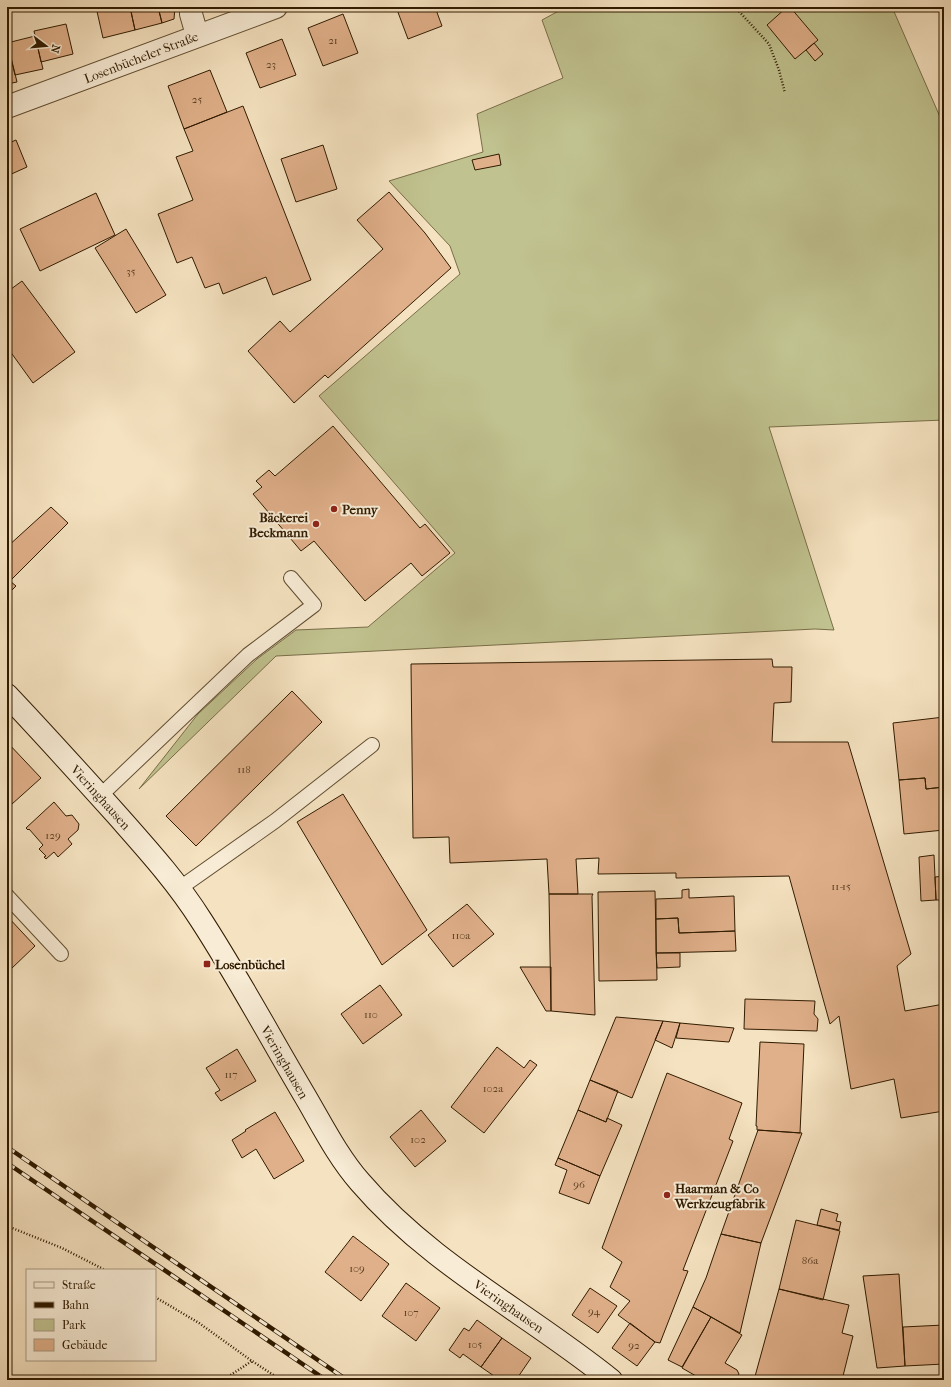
<svg xmlns="http://www.w3.org/2000/svg" width="951" height="1387" font-family="'IM FELL French Canon',serif">
	<style>
		.green { fill: #c0c28f; stroke: #786e48 }
		.building { fill: #e0b08a; stroke: #301b00 }
		.lines { fill: none; stroke-linecap: round; stroke-linejoin: round }
		.lane-casing { stroke: #614d30; stroke-width: 16 }
		.street-casing { stroke: #614d30; stroke-width: 24 }
		.secondary-casing { stroke: #301b00; stroke-width: 24 }
		.path { stroke: #301b00; stroke-width: 2.5; stroke-dasharray: 1 2; stroke-linecap: butt }
		.lane { stroke: #f8ecd6; stroke-width: 14 }
		.street { stroke: #f8ecd6; stroke-width: 22 }
		.secondary { stroke: #f8ecd6; stroke-width: 22 }
		.rail-casing { stroke: #301b00; stroke-width: 4.5 }
		.rail { stroke: #f8ecd6; stroke-width: 3; stroke-dasharray: 9; stroke-linecap: butt }
		.poi-dot { fill: #8f2418; stroke: #f8ecd6; stroke-width: 1.5 }
		.labels { text-anchor: middle; stroke-width: 4; stroke-linejoin: round; paint-order: stroke }
		.number-label { font-size: 11px; fill: #5c4022 }
		.street-label { font-size: 13px; fill: #301b00; stroke: #f8ecd6 }
		.poi-label { font-size: 13px; font-weight: bold; fill: #301b00; stroke: #f8ecd6; text-anchor: start }
	</style>
	<rect width="100%" height="100%" fill="#f5e2c0"/>
	<filter id="stains"><feTurbulence type="fractalNoise" baseFrequency=".005" numOctaves="4"/><feColorMatrix values="0 0 0 0 .2 0 0 0 0 .09 0 0 0 0 .02 0 0 0 .5 -.17"/></filter>
	<radialGradient id="worn" r=".72"><stop offset=".6" stop-color="#630" stop-opacity="0"/><stop offset="1" stop-color="#630" stop-opacity=".3"/></radialGradient>
	<path class="green" d="M566 7H892L944 126V420L769 427 834 630 815 629 276 656 139 789 198 714 257 659 296 630 368 627 455 553 319 396 460 274 450 246 389 181 483 152 477 114 563 78 542 20Z"/>
	<path class="building" d="M96 7H130L135 30 103 38Z
		M130 7H158L162 23 135 30Z
		M158 7H175L174 19 162 23Z
		M396 7H435L442 26 408 39Z
		M769 7H778L774 12Z
		M787 7H790L818 40 795 59 767 25Z
		M343 14 358 53 323 66 308 28Z
		M66 24 73 54 41 62 34 31Z
		M35 36 43 69 15 75 7 43Z
		M282 39 296 75 260 88 246 53Z
		M814 43 823 54 815 61 806 50Z
		M7 49H9L17 82 7 84Z
		M210 70 227 112 184 129 168 86Z
		M243 106 311 280 273 295 266 277 223 294 219 283 205 288 192 257 177 263 158 214 193 200 176 157 193 151 184 129Z
		M16 140 27 167 7 176V144Z
		M323 145 337 189 296 202 281 159Z
		M499 154 501 165 475 170 472 160Z
		M389 192 425 233 451 268 328 378 325 375 294 403 248 351 280 321 290 332 383 249 357 220Z
		M96 193 115 235 40 271 20 229Z
		M126 229 166 295 136 313 95 248Z
		M22 281 75 352 33 383 7 347V292Z
		M333 426 420 528 425 524 450 553 422 576 411 563 365 601 314 541 301 551 253 494 262 487 256 481 269 470 275 476Z
		M51 507 68 523 10 581 16 586 7 595V547Z
		M772 659 773 667H792L791 702 774 703 772 742H848L911 954 897 966 905 1011 944 1004V1111L901 1118 894 1079 851 1089 839 1016 830 1024 789 876 676 878V873L598 874 599 858 576 859 578 894H549L547 859 450 863 449 837 413 838 411 664Z
		M292 691 322 722 196 846 166 816Z
		M944 717V787L926 789 925 778 899 780 893 723Z
		M7 742 41 778 12 804 7 800Z
		M925 778 926 789 944 787V830L904 834 899 780Z
		M343 794 427 930 382 965 297 822Z
		M54 802 66 816 72 815 79 824 78 830 68 839 72 844 58 857 54 852 46 859 44 857 46 856 39 849 43 845 29 829 28 830 26 828Z
		M934 855 936 900 921 901 919 857Z
		M944 876V900H936L935 877Z
		M689 889V898L734 896 735 931 679 933 678 918 656 919V899L682 898V890Z
		M655 891 657 980 599 981 598 892Z
		M549 894H593L592 896 595 1015 551 1011Z
		M467 904 494 934 453 967 428 935Z
		M7 916 35 946 11 969 7 965Z
		M678 918 679 933 735 931 736 951 656 953V919Z
		M656 953H680V967L657 968Z
		M520 967H551V1011H546Z
		M380 985 402 1015 363 1044 341 1014Z
		M745 999 815 1001 814 1014 818 1019 817 1031 744 1029Z
		M616 1017 663 1021 632 1098 590 1080Z
		M663 1021 680 1023 672 1048 655 1040Z
		M680 1023 734 1028 729 1042 676 1038Z
		M760 1042 804 1044 800 1133 757 1130V1126H756Z
		M497 1047 524 1068 530 1060 537 1065 484 1133 451 1107Z
		M237 1049 256 1081 221 1101 215 1093 220 1090 206 1068Z
		M667 1073 742 1103 729 1139 733 1141 683 1270 688 1271 660 1343 655 1342 618 1315 630 1301 610 1287 622 1262 602 1248Z
		M590 1080 618 1091 606 1122 578 1110Z
		M421 1110 446 1141 415 1167 390 1137Z
		M578 1110 606 1122 607 1118 622 1125 600 1176 558 1158Z
		M275 1112 304 1161 274 1179 256 1149 242 1158 232 1140 246 1131 245 1130Z
		M758 1130 802 1133 761 1243 721 1234Z
		M558 1158 600 1176 589 1204 559 1193 567 1170 555 1165Z
		M821 1209 838 1214 836 1221 841 1222 839 1230 817 1225Z
		M796 1220 840 1231 823 1300 779 1289Z
		M721 1234 761 1243 740 1333 693 1307 706 1278Z
		M353 1236 389 1264 361 1301 325 1272Z
		M899 1274 905 1366 877 1368 863 1276Z
		M406 1283 440 1308 416 1341 382 1316Z
		M590 1288 617 1306 598 1333 572 1315Z
		M779 1289 849 1305 842 1333 853 1336 842 1380H754Z
		M693 1307 711 1317 682 1367 668 1360Z
		M711 1317 742 1335 725 1363 737 1370 739 1374 735 1380H703L682 1368Z
		M477 1320 502 1338 481 1367 463 1354 460 1358 449 1350 464 1328 469 1331Z
		M630 1323 655 1342 637 1366 612 1348Z
		M944 1325V1364L905 1366 903 1327Z
		M502 1338 531 1358 518 1377 522 1380H495L497 1378 481 1367Z
		M555 1375 561 1380H551Z"/>
	<g class="lines">
		<defs>
			<path id="lane" d="M100 796 248 655 314 605 291 578
				M180 888 275 821 372 745
				M7 896 61 954"/>
			<path id="street" d="M191 7V14L197 35
				M7 107 276 7"/>
			<path id="secondary" d="M7 695C44 734 81 775 117 815 147 849 177 882 201 920 238 977 270 1037 305 1096 322 1125 338 1157 360 1182 430 1264 528 1313 611 1380"/>
		</defs>
		<use href="#lane" class="lane-casing"/>
		<use href="#street" class="street-casing"/>
		<use href="#secondary" class="secondary-casing"/>
		<path class="path" d="M735 7 769 44 779 70 785 93
			M7 1226 62 1248 105 1270
			M155 1297 199 1323 252 1361 281 1380
			M223 1380 252 1361"/>
		<use href="#lane" class="lane"/>
		<use href="#street" class="street"/>
		<use href="#secondary" class="secondary"/>
		<defs>
			<path id="rail" d="M7 1147 347 1380
				M7 1163 326 1380"/>
		</defs>
		<use href="#rail" class="rail-casing"/>
		<use href="#rail" class="rail"/>
	</g>
	<g class="poi-dot">
		<circle cx="334" cy="509" r="4"/>
		<circle cx="316" cy="524" r="4"/>
		<rect x="203" y="960" width="8" height="8" rx="2"/>
		<circle cx="667" cy="1195" r="4"/>
	</g>
	<g class="labels">
		<g class="number-label">
			<text x="333" y="44">21</text>
			<text x="271" y="68">23</text>
			<text x="197" y="103">25</text>
			<text x="131" y="275">35</text>
			<text x="244" y="773">118</text>
			<text x="53" y="839">129</text>
			<text x="841" y="890">11-15</text>
			<text x="461" y="939">110a</text>
			<text x="371" y="1018">110</text>
			<text x="231" y="1078">117</text>
			<text x="493" y="1092">102a</text>
			<text x="418" y="1143">102</text>
			<text x="579" y="1188">96</text>
			<text x="810" y="1264">86a</text>
			<text x="357" y="1272">109</text>
			<text x="594" y="1315">94</text>
			<text x="411" y="1316">107</text>
			<text x="475" y="1348">105</text>
			<text x="634" y="1349">92</text>
		</g>
		<g class="street-label">
			<text transform="translate(141 57) rotate(-21)" y="5">Losenbücheler Straße</text>
			<text transform="translate(101 797) rotate(48)" y="5">Vieringhausen</text>
			<text transform="translate(285 1062) rotate(60)" y="5">Vieringhausen</text>
			<text transform="translate(509 1306) rotate(35)" y="5">Vieringhausen</text>
		</g>
		<g class="poi-label">
			<text x="342" y="514">Penny</text>
			<text x="308" y="522" text-anchor="end">Bäckerei<tspan x="308" dy="15">Beckmann</tspan></text>
			<text x="215" y="969">Losenbüchel</text>
			<text x="675" y="1193">Haarman &amp; Co<tspan x="675" dy="15">Werkzeugfabrik</tspan></text>
		</g>
	</g>
	<rect width="951" height="1387" fill="none" stroke="#f5e2c0" stroke-width="24"/>
	<rect x="8" y="8" width="935" height="1371" fill="none" stroke="#301b00" stroke-width="2"/>
	<rect x="12" y="12" width="927" height="1363" fill="none" stroke="#301b00"/>
	<rect x="26" y="1269" width="130" height="92" fill="#f8ecd6" stroke="#a89880"/>
	<rect x="34" y="1282" width="20" height="6" fill="#f8ecd6" stroke="#a89880"/>
	<text x="62" y="1289" font-size="12" fill="#301b00">Straße</text>
	<rect x="34" y="1302" width="20" height="6" fill="#301b00" stroke="#a89880"/>
	<text x="62" y="1309" font-size="12" fill="#301b00">Bahn</text>
	<rect x="34" y="1319" width="20" height="12" fill="#c0c28f" stroke="#a89880"/>
	<text x="62" y="1329" font-size="12" fill="#301b00">Park</text>
	<rect x="34" y="1339" width="20" height="12" fill="#e0b08a" stroke="#a89880"/>
	<text x="62" y="1349" font-size="12" fill="#301b00">Gebäude</text>
	<g transform="translate(46 46) rotate(106)" stroke="#f8ecd6" stroke-width="3" paint-order="stroke">
	<path d="M0-3L7 15L0 10L-7 15Z" fill="#301b00"/>
	<text y="-6" font-size="11" font-weight="bold" text-anchor="middle" fill="#301b00">N</text>
	</g>
	<rect width="100%" height="100%" filter="url(#stains)"/>
	<rect width="100%" height="100%" fill="url(#worn)"/>
</svg>
